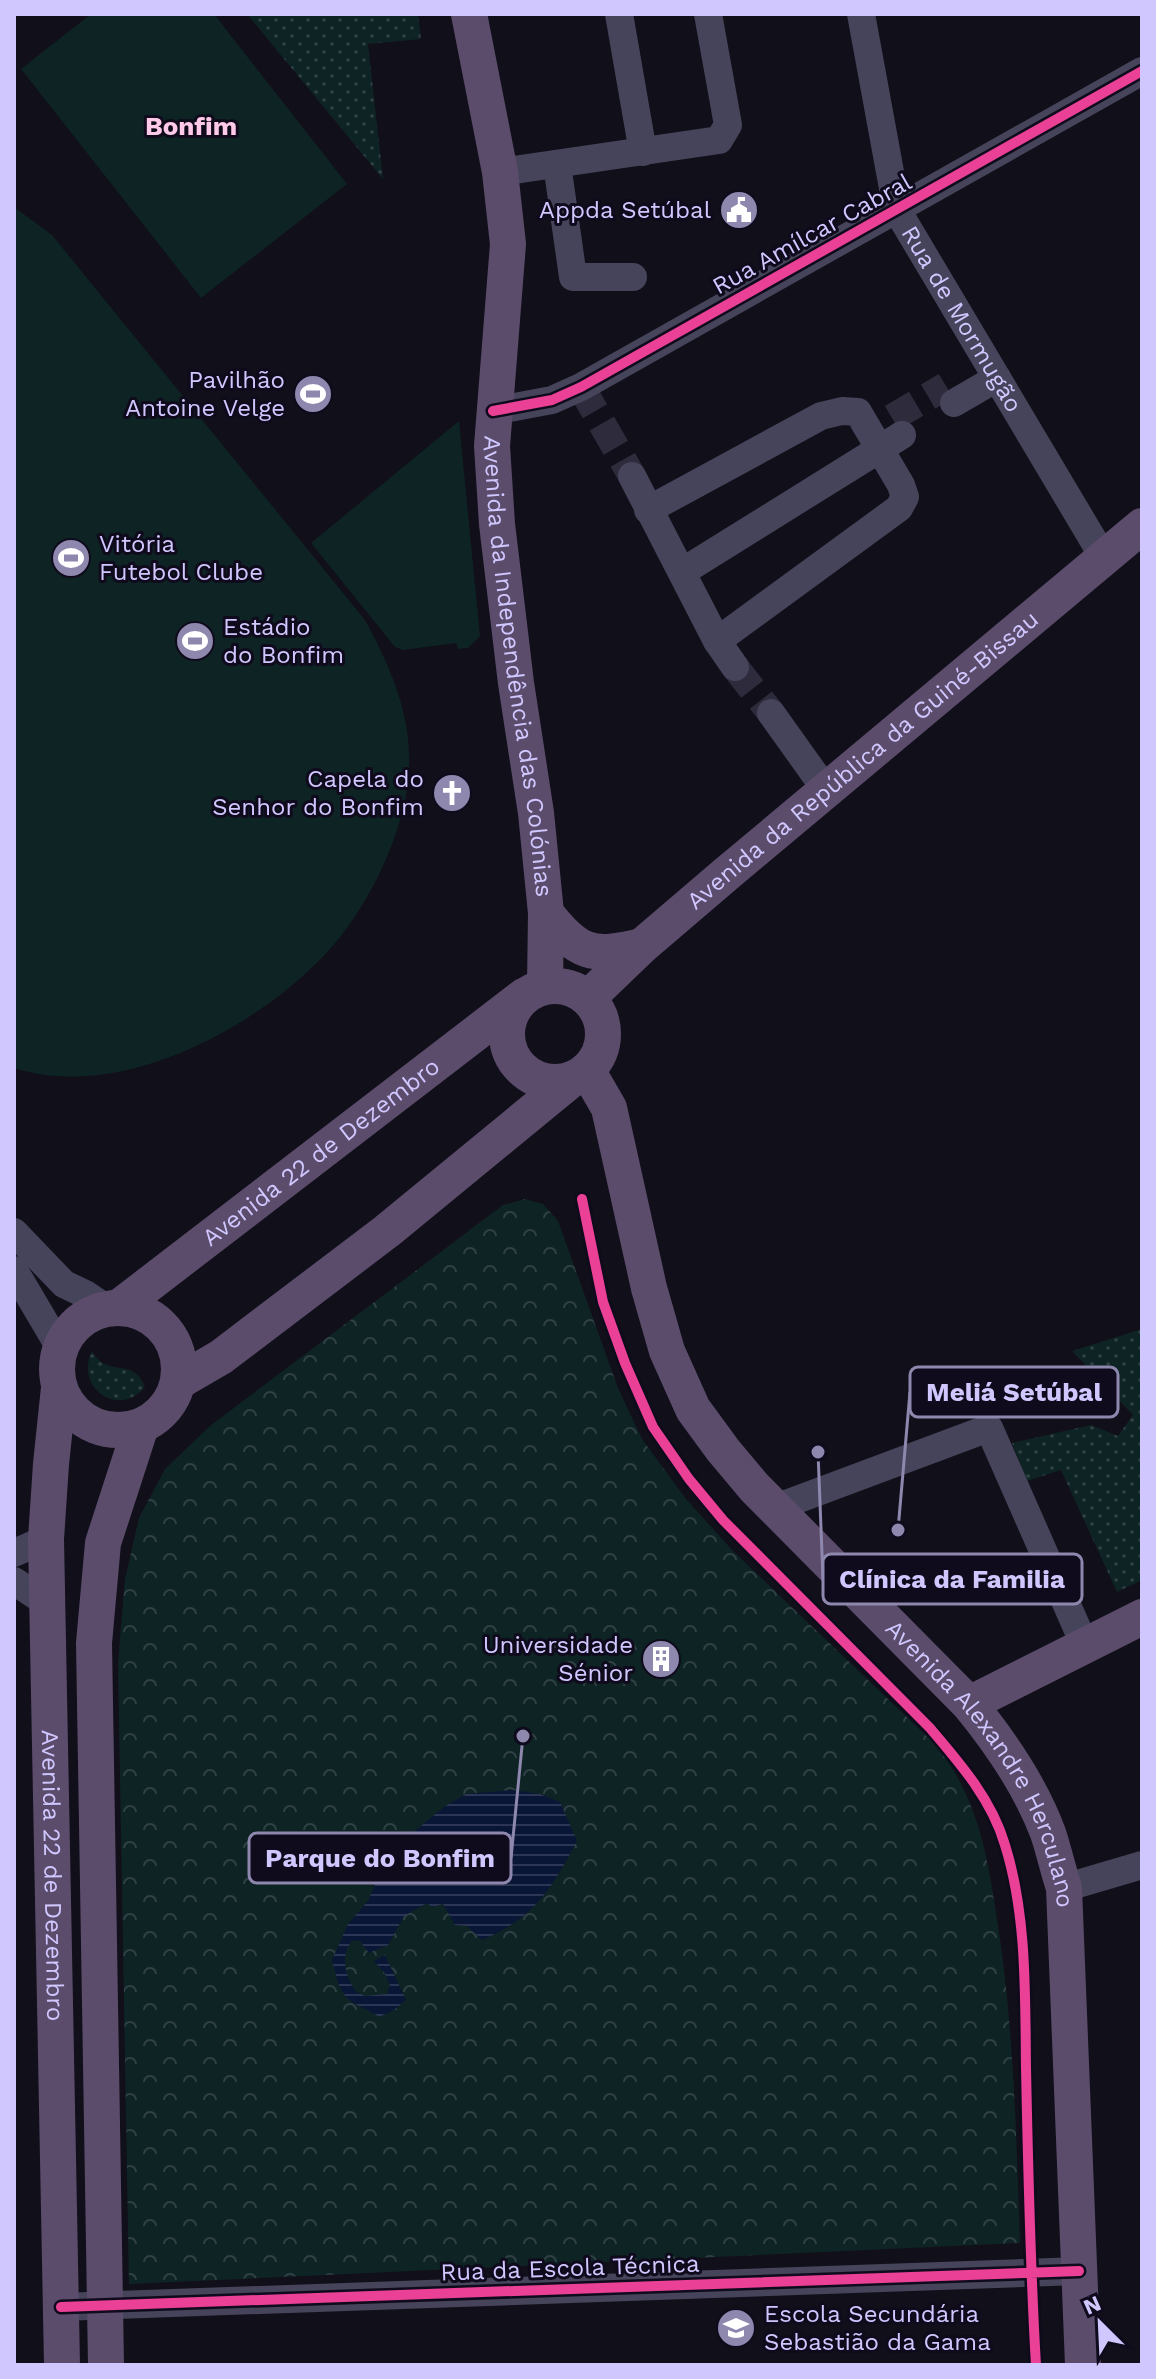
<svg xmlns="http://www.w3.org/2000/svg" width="1156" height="2379" font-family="'Work Sans',sans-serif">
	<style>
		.grass { fill: url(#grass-dots) }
		.park { fill: url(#park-crowns) }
		.pitch { fill: #0e2324 }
		.water { fill: url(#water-rules) }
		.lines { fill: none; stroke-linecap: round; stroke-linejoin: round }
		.minor-tunnel { stroke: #2e2b3c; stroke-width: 28; stroke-dasharray: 28 14; stroke-linecap: butt }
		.minor { stroke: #46445a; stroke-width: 28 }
		.major { stroke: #5b4c6c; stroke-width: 36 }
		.cycleway-casing { stroke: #0f0b1d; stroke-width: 15 }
		.cycleway { stroke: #ea4096; stroke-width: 10 }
		.labels { text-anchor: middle; stroke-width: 6; stroke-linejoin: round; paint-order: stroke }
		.poi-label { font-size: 24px; fill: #d1c7ff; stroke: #0f0b1d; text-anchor: end }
		.street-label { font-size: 24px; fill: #d1c7ff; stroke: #0f0b1d }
		.neighbourhood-label { font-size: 26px; font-weight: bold; fill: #ffc9e8; stroke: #0f0b1d }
		.leader { fill: none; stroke: #8e87ae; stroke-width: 3 }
		.callout-dot { fill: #8e87ae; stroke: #0f0b1d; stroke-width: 3 }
		.callout { fill: #0f0b1d; stroke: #8e87ae; stroke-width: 3 }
		.callout-label { font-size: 26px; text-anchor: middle; font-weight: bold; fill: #d1c7ff }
	</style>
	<defs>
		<pattern id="grass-dots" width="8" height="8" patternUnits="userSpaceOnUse" patternTransform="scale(2)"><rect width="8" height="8" fill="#0e2324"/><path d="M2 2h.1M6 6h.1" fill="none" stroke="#304145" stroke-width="1.8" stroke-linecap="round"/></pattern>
		<pattern id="park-crowns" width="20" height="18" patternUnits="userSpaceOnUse" patternTransform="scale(2)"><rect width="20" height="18" fill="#0e2324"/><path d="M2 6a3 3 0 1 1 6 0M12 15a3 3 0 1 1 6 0" fill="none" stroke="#304145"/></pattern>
		<pattern id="water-rules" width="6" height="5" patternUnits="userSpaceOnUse" patternTransform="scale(2)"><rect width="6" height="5" fill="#091636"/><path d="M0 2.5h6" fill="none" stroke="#2c3654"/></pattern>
	</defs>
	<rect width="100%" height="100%" fill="#110f19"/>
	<path class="grass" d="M247 14H418L421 39 368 44 383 179Z
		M1142 1329V1580L1117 1592 1061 1470 1027 1481 1012 1443 1091 1425 1118 1436 1133 1415 1072 1351Z
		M92 1351C107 1379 134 1356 145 1387 119 1419 74 1387 92 1351Z"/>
	<path class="park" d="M525 1199 543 1204 558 1221 618 1388 642 1439 686 1499 733 1551 934 1743C941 1753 949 1762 955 1773 980 1815 989 1865 996 1913 1014 2022 1016 2132 1020 2243L129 2284 118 1663 125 1579 139 1518 165 1469 210 1426 503 1205Z"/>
	<path class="pitch" d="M91 14H214L347 184 201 298 21 69Z
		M14 207 52 235 365 620C390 666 412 715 409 769 406 826 376 891 341 936 273 1021 124 1104 14 1068Z
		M459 421 480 636 468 648 458 649 456 643 403 650 395 647 311 543Z"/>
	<path class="water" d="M512 1790 540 1794 560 1802 577 1841C550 1891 535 1917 482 1940L467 1926 455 1925 443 1904 432 1907 427 1903 404 1916 388 1945 369 1953 359 1940 352 1941C339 1957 346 1975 355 1991L365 1996 387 1994 390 1985 384 1972 374 1961 385 1955 406 2000 394 2010 379 2017C370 2010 360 2008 351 2001 338 1992 336 1974 332 1960L348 1924 368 1901 384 1864 415 1831 444 1807 466 1794Z"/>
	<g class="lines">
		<path class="minor-tunnel" d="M581 387 632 476
			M892 418 946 386
			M735 667 771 713"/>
		<g class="minor">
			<path d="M619 14 643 152"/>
			<path id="s1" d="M861 14 897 210 1104 558"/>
			<path d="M557 164 573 277H633"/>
			<path d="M500 172 719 140 728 125 708 14"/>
			<path d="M954 403 997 378"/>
			<path d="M493 411 552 400 581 387 1142 71"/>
			<path d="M632 476 717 641 735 667"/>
			<path d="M648 510 821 416 842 411 858 412 901 485 905 497 899 508 717 641"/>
			<path d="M682 572 902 435"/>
			<path d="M771 713 826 790"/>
			<path d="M14 1232 64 1284 87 1295 106 1308"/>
			<path d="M14 1270 60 1348"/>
			<path d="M775 1508 989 1428 1085 1646"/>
			<path d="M14 1553 46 1539"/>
			<path d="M14 1581 47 1603"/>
			<path d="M1064 1888 1142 1865"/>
			<path d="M61 2307 1079 2271"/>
		</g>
		<g class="major">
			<path id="s2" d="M469 14 500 172 508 244 492 446 497 524 516 683 536 813 546 913 545 986"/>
			<path d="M546 913C578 954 592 958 642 946"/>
			<circle cx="555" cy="1034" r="48"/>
			<path id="s3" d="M589 997 642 946 725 875 1142 526"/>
			<path id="s4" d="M587 1070 609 1108 649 1288 667 1351 693 1409 723 1450 754 1487 969 1704C1001 1743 1030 1785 1048 1833 1054 1851 1058 1870 1064 1888L1083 2365"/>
			<path id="s5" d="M118 1308 524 996"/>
			<circle cx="118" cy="1369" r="61"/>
			<path d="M178 1382 221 1357 387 1231 572 1079"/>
			<path id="s6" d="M59 1388 51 1464 46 1539 62 2365"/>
			<path d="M969 1704 1142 1617"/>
			<path d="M106 2365 94 1643 103 1543 141 1426"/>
		</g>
		<defs>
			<path id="cycleway" d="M493 411 552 400 581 387 1142 71
				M582 1199 603 1302 625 1363 653 1427 689 1479 723 1520 930 1728C960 1763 992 1800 1005 1845 1027 1915 1025 1994 1026 2068 1028 2167 1030 2266 1036 2365
				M61 2307 1079 2271"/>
		</defs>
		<use href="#cycleway" class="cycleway-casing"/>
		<use href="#cycleway" class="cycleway"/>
	</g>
	<defs>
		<symbol id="civic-disc" viewBox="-11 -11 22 22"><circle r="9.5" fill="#8e87ae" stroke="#0f0b1d"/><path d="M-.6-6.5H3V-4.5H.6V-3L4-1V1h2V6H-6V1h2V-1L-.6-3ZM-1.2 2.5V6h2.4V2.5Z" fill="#fff"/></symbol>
		<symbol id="stadium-disc" viewBox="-11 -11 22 22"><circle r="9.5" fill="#8e87ae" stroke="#0f0b1d"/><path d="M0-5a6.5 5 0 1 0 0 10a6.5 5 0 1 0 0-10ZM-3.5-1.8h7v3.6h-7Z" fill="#fff"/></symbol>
		<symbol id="church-disc" viewBox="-11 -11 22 22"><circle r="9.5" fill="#8e87ae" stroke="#0f0b1d"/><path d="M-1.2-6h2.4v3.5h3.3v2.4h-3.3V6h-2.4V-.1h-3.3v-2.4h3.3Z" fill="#fff"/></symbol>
		<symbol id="building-disc" viewBox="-11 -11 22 22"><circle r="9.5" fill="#8e87ae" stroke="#0f0b1d"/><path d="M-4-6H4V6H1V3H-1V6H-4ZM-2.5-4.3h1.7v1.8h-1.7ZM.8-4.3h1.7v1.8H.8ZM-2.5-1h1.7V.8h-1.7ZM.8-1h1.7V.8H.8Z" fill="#fff"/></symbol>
		<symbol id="school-disc" viewBox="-11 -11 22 22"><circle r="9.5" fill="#8e87ae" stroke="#0f0b1d"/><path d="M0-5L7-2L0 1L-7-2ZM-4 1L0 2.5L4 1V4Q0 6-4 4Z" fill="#fff"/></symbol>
	</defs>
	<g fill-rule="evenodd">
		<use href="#civic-disc" x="717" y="188" width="44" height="44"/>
		<use href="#stadium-disc" x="291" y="372" width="44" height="44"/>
		<use href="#stadium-disc" x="49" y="536" width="44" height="44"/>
		<use href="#stadium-disc" x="173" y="619" width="44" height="44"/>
		<use href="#church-disc" x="430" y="771" width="44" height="44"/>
		<use href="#building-disc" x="639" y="1637" width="44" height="44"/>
		<use href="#school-disc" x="714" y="2306" width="44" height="44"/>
	</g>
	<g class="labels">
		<g class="poi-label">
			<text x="711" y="218">Appda Setúbal</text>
			<text x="285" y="388">Pavilhão<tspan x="285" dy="28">Antoine Velge</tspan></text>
			<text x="99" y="552" text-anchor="start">Vitória<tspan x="99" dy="28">Futebol Clube</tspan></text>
			<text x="223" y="635" text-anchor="start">Estádio<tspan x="223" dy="28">do Bonfim</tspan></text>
			<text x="424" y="787">Capela do<tspan x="424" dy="28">Senhor do Bonfim</tspan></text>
			<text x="633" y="1653">Universidade<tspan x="633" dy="28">Sénior</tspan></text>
			<text x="764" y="2322" text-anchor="start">Escola Secundária<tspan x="764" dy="28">Sebastião da Gama</tspan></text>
		</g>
		<g class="street-label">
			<text transform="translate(812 234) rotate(-29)" y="8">Rua Amílcar Cabral</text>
			<text dy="8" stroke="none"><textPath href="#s1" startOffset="326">Rua de Mormugão</textPath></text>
			<text dy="8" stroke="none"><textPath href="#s2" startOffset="658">Avenida da Independência das Colónias</textPath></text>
			<text dy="8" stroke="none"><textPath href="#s3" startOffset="362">Avenida da República da Guiné-Bissau</textPath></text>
			<text dy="8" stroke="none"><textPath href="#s5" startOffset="256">Avenida 22 de Dezembro</textPath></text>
			<text dy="8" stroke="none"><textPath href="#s4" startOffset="820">Avenida Alexandre Herculano</textPath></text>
			<text dy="8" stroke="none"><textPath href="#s6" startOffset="488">Avenida 22 de Dezembro</textPath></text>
			<text transform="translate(570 2268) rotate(-2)" y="8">Rua da Escola Técnica</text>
		</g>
		<g class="neighbourhood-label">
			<text x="191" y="135">Bonfim</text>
		</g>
	</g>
	<path class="leader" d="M898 1530L910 1392M818 1452L823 1579M523 1736L511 1858"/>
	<g class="callout-dot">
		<circle cx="898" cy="1530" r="8"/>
		<circle cx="818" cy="1452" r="8"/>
		<circle cx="523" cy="1736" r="8"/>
	</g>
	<g class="callout">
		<rect x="910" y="1367" width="208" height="50" rx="8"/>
		<rect x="823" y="1554" width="259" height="50" rx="8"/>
		<rect x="249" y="1833" width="262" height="50" rx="8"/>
	</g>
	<g class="callout-label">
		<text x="1014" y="1401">Meliá Setúbal</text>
		<text x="952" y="1588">Clínica da Familia</text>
		<text x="380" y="1867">Parque do Bonfim</text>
	</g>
	<rect width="1156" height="2379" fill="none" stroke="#d1c7ff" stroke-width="32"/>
	<g transform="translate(1100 2323) rotate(336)" stroke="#0f0b1d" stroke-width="6" paint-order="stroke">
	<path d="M0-6L14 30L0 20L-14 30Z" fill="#d1c7ff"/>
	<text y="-12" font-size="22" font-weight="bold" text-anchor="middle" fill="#d1c7ff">N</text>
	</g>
</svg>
